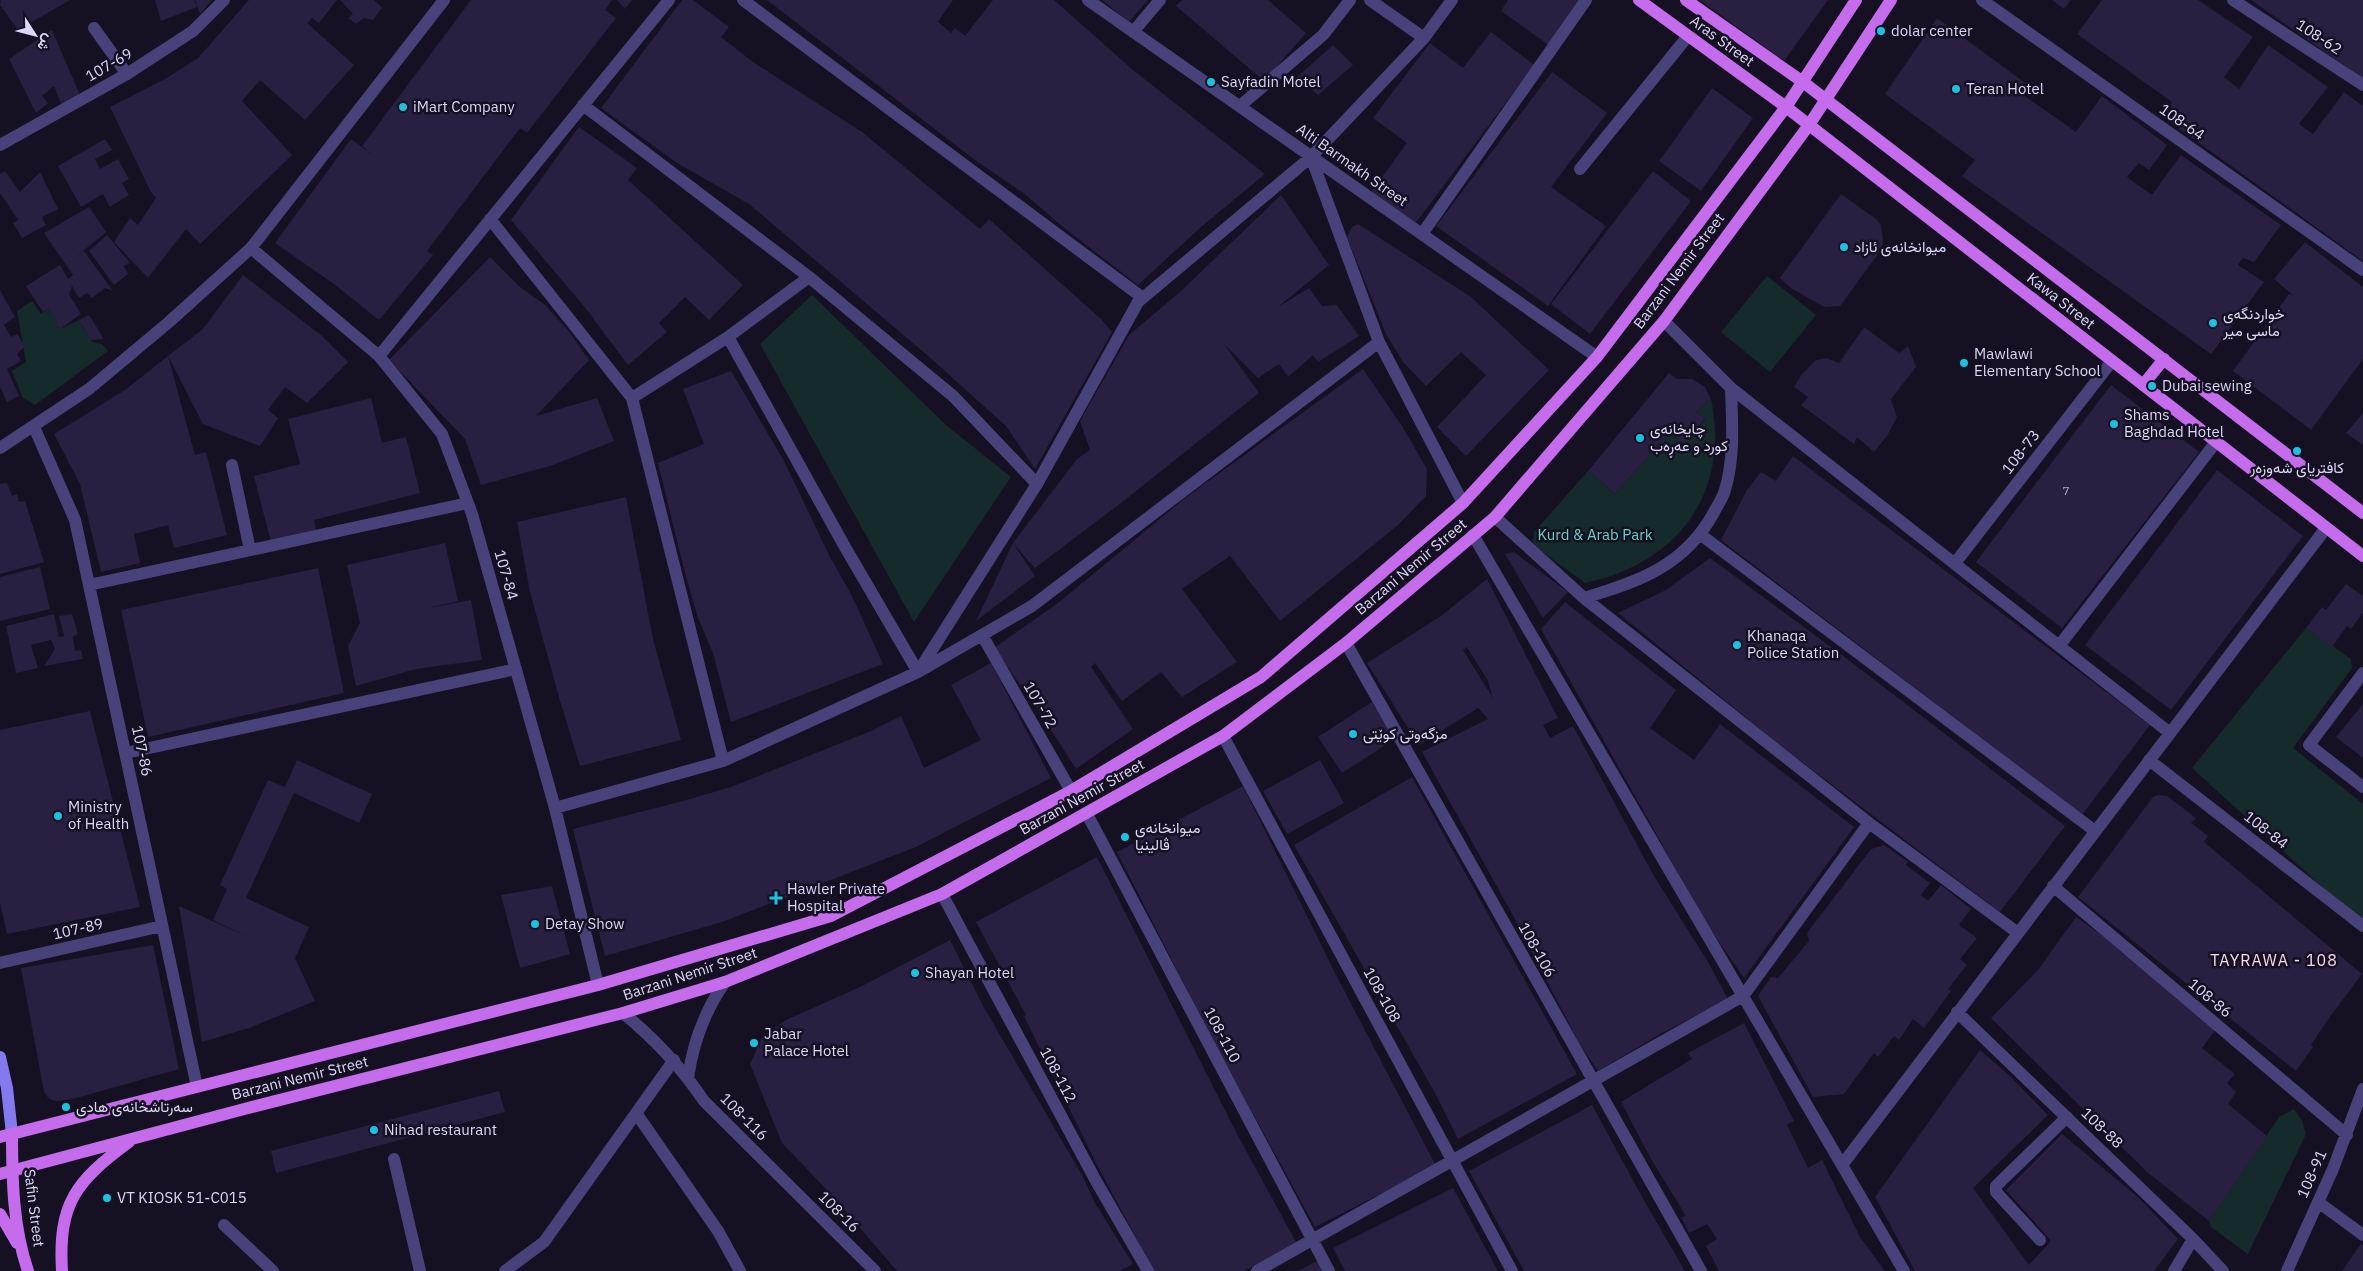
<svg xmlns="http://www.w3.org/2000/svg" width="2363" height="1271" font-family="'IBM Plex Sans',Vazirmatn,sans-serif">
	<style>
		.green { fill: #152b2b }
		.building { fill: #281f41; fill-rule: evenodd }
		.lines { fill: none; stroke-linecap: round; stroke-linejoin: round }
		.lane { stroke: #48427b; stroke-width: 12 }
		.street { stroke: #48427b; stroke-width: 12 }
		.secondary { stroke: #847aee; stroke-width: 12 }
		.primary { stroke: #c46cec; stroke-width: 12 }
		.poi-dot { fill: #1dc1e0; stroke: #151122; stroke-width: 2 }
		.labels { text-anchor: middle; stroke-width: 5; stroke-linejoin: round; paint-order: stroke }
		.number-label { font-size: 12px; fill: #b0a9cc }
		.poi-label { font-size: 15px; fill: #ddd7fa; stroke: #151122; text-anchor: start }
		.street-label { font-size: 15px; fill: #ddd7fa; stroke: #151122 }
		.park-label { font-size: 15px; fill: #6cd1be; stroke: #151122 }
		.neighbourhood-label { font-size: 16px; letter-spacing: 1px; fill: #fad9ec; stroke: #151122 }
	</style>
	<rect width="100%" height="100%" fill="#151122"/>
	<path class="green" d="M1767 276 1816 315 1770 372 1721 332Z
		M812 295 946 425 1011 477 914 622 760 344Z
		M32 301 41 314 49 308 60 329 79 320 92 342 102 344 108 351 35 405 23 398 12 371 26 362 17 311Z
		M1711 399C1731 493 1677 564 1585 583L1533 545 1534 532 1588 471 1615 494 1669 433 1686 443 1705 419 1696 412Z
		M2306 628 2351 659 2352 668 2293 748 2363 804V924L2192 768Z
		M2294 1109 2302 1121 2306 1134 2248 1254 2211 1227 2209 1221 2279 1117Z"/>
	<path class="building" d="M1 0H70L18 30 0 5Z
		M155 0H194L197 7 161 21Z
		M195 0H212L200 14Z
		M249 0H337L319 23 312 18 307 23 354 65 305 120 260 80 242 101 292 155 200 244 186 229 148 278 114 242 130 218 138 225 156 198 151 192 110 107 165 79 198 58Z
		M340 0H374L382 8 373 20 364 18 356 24 348 18 353 14Z
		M471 0H612L605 10 616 18 527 133 520 128 427 251 433 255 379 320 334 284 275 243 351 139 374 156 362 146Z
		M617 0H632L625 9Z
		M682 0H693L729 27 721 37 753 62 862 132 980 229 989 219 1101 319 1112 332 1035 469 1006 426 927 355 749 204 677 163 601 108Z
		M767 0H953L938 22 951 33 955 28 965 36 993 0H1054L1133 70 1265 174 1201 227 1138 285 1063 227 1026 195 975 160Z
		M1102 0H1148L1129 22Z
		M1182 0H1268L1306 33 1264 81 1176 6Z
		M1508 0H1583L1550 46 1501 11Z
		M1700 0H1828L1784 61Z
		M2052 0H2071L2064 9Z
		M2102 0H2198L2253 37 2224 77 2239 89 2268 45 2328 87 2299 124 2313 134 2344 92 2363 106V261L2163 117 2172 102 2077 34Z
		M2251 0H2363V78L2341 63Z
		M1937 18 2028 85 2022 94 2076 132 2102 96 2167 145 2149 170 2139 163 2127 177 2152 195 2181 155 2281 225 2254 262 2243 258 2238 265 2264 282 2211 354 1962 176 1975 160 1885 94Z
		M52 30 80 95 61 104 54 86 42 96 48 103 36 113 9 59Z
		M1491 32 1534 65 1415 224 1371 192 1407 143 1373 118 1430 43 1463 68Z
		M1333 45 1353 65 1318 95 1297 77Z
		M1552 72 1607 113 1551 187 1606 226 1548 306 1436 226Z
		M1712 88 1753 118 1701 191 1659 161Z
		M579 127 637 168 628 180 743 285 709 320 685 297 659 323 667 332 628 365 587 310 511 220Z
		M105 139 112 150 95 159 100 169 118 159 129 179 122 183 129 195 110 207 103 194 81 207 58 166Z
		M5 171 20 192 40 172 58 209 42 217 46 225 22 238 13 223 18 220 0 193V174Z
		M1653 171 1691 201 1590 334 1551 304Z
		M1841 194 1876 219 1881 225 1883 241 1881 250 1840 306 1824 307 1791 288 1780 278Z
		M1281 195 1329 265 1278 307 1309 288 1322 306 1337 305 1359 336 1318 362 1313 355 1288 377 1279 364 1258 378 1224 344 1259 393 1121 503 1035 568 1013 543 1077 459 1090 450 1080 421 1129 335 1180 292Z
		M89 207 106 232 77 256 84 251 113 291 105 288 92 298 87 293 79 298 72 286 69 294 81 314 60 329 49 308 43 312 26 286 60 265 68 279 73 275 44 233Z
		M1358 224 1471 297 1549 370 1466 456 1437 427 1486 375 1461 352 1426 386 1403 362 1386 334 1347 237 1352 227Z
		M107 235 130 263 124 266 128 274 114 285 89 251Z
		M2305 242 2363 287V359L2311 430 2233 371 2289 294 2294 296 2274 279Z
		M490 257 520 287 545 305 567 329 589 360 536 416 597 398 614 441 553 465 481 485 465 439 389 360Z
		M243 275 322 336 348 362 307 403 285 387 268 410 278 418 260 446 203 424 168 356 203 329Z
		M0 290 15 317 4 325 11 337 17 334 25 346 17 354 21 361 7 369 19 396 7 402 0 387Z
		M89 315 104 339 91 340 79 320Z
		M1864 327 1899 353 1908 346 1916 367 1891 399 1897 417 1887 436 1874 452 1857 437 1854 444 1801 405 1808 397 1794 387 1802 374 1816 360 1826 358 1839 363Z
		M168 356 195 455 206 452 227 535 174 548 168 525 134 534 140 563 101 572 80 484 54 434 125 390Z
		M1363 369 1402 426 1427 469 1426 496 1398 525 1280 621 1230 556 1182 589 1237 662 1182 697 1161 672 1122 701 1095 663 1091 667 1133 729 1076 769 1037 708 994 648 1058 603 1189 495Z
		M731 371 784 461 829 555 853 598 883 664 731 722 713 653 697 615 684 569 658 463 704 444 683 389Z
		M1669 373 1677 379H1692L1705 387 1711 399 1696 412 1705 418 1686 444 1669 433 1615 494 1588 471Z
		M2111 385 2199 452 2062 628 1976 562Z
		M371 398 382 443 406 437 420 493 314 520 316 530 271 542 254 476 300 464 288 419Z
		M2363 413V445L2346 433Z
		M1793 456 2150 725 2082 815 1721 540 1747 490 1761 472 1776 481Z
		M2217 470 2303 536 2171 710 2085 645Z
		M7 483 12 496 17 494 19 502 25 501 44 562 0 574V484Z
		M626 497 653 639 681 740 580 766 560 701 530 592 517 522Z
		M445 543 458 601 429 608 471 600 482 660 416 669 356 686 348 646 360 623 347 565Z
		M1013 543 1035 576 976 621Z
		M1514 552 1568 592 1543 618 1505 554Z
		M1710 558 1846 658 2065 826 2000 912 1781 746 1618 613 1666 590Z
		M40 567 50 609 0 621V577Z
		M318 568 344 693 148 737 121 610Z
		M1487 579 1558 718 1543 725 1550 738 1573 726 1654 876 1708 962 1728 999 1660 1034 1598 1071 1579 1043 1515 919 1422 752 1488 719 1478 708 1419 745 1367 663 1441 616ZM1467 647 1488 681 1493 698 1463 650Z
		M2346 584 2363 596V613L2351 629 2347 626 2332 647 2306 628 2322 607 2326 610Z
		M1565 602 1676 690 1650 728 1694 760 1720 724 1854 827 1744 978 1708 926 1541 629Z
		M54 614 59 637 64 636 59 616 72 614 78 634 73 637 75 651 81 650 83 659 44 666 55 649 51 640 31 645 38 668 16 673 6 626Z
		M991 663 1051 778 916 847 722 922 605 956 573 829 683 801 731 787 871 731 901 716 924 768 981 740 951 685Z
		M1372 702 1395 739 1342 773 1318 737Z
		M2363 704V758L2336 737Z
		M90 711 140 907 7 934 0 903V730Z
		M297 760 372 794 359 823 294 793 246 898 309 927 295 958 315 1001 249 1028 202 1042 179 906 246 936 213 920 227 889 220 885 268 780 285 787Z
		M1320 760 1344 803 1287 834 1263 791Z
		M1412 777 1577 1074 1458 1139 1435 1093 1294 845Z
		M1243 786 1335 973 1436 1166 1315 1227 1210 1035 1117 852Z
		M2158 795 2167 796 2196 818 2191 823 2208 836 2204 842 2362 974 2327 1021 2311 1045 2313 1047 2296 1071 2078 897 2153 797Z
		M1884 845 1908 862 1906 865 1930 883 1921 895 1928 901 1941 885 1971 909 1959 925 1977 938 1960 959 1967 965 1948 989 1951 991 1924 1028 1913 1019 1899 1040 1894 1036 1878 1057 1874 1053 1844 1094 1813 1097 1758 996 1771 977 1778 978 1809 941 1807 933 1871 849Z
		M1097 857 1236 1132 1297 1244 1244 1271H1154L1097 1165 1024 1016 1026 1015 976 922Z
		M552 886 570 954 520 968 501 895Z
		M2076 917 2103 936 2216 1029 2202 1048 2235 1074 2227 1083 2236 1092 2228 1104 2267 1136 2209 1221 2147 1172 1991 1018 2038 970Z
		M950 940 983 1006 1082 1175 1095 1203 1133 1264 1120 1271H897L830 1193 782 1143 750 1064 762 1037 786 1020 860 987Z
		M153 945 179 1069 73 1099 57 1101 49 1099 44 1092 21 968Z
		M1744 1023 1794 1121 1787 1125 1808 1168 1822 1160 1860 1237 1885 1271H1719L1706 1246 1717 1239 1707 1224 1689 1233 1681 1217 1686 1216 1651 1159 1621 1102 1692 1059 1688 1053Z
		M1980 1050 2009 1075 2048 1115 1973 1188 2029 1265 2051 1241 2006 1190 2062 1134 2139 1198 2178 1239 2154 1271H1915L1875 1197Z
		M499 1091 505 1112 276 1173 271 1151Z
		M1592 1105 1646 1204 1685 1271H1524L1523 1269 1469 1171Z
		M1453 1188 1498 1271H1345L1333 1248Z
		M2361 1244 2363 1246V1271H2342Z
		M1319 1260 1325 1271H1298Z"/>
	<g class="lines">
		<path class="lane" d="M94 28 127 74
			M1580 169 1688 36
			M636 1113 718 1231 740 1271
			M394 1159 420 1271
			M224 1225 273 1271
			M2040 1240 1996 1192V1186L2067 1117
			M505 1271 544 1242 674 1060"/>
		<path class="street" d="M743 0 1143 298
			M1088 0 1597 357
			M1370 0 1424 38
			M1982 0 2363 270
			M2233 0 2363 85
			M1133 32 1160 0
			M583 105 809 277 953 396 1037 484
			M1240 106 1323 35 1350 0
			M0 145 127 74 193 31 224 0
			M1311 157 1379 342 1463 503
			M490 219 632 398 723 761
			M1422 234 1586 0
			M251 248 379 356 442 434 472 514 555 808 598 985
			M1664 321 1731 388 2170 733
			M728 337 845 547 918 672 1037 484 1138 302 1311 157 1424 38 1452 0
			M379 356 669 0
			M632 398 728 337 809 277
			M34 427 75 520 197 1087
			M0 448 89 389 169 322 251 248 444 0
			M232 465 250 550
			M1495 517 1584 598 1869 823 2018 933
			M1473 535 1904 1271
			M1701 535 2095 831
			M1955 563 2112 361
			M89 585 468 503
			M1584 598C1638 582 1684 566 1713 514 1717 506 1723 498 1725 490 1735 457 1732 421 1731 388
			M982 635 1071 791
			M1346 643 1701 1271
			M2059 646 2216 442
			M2363 673 2309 745 2363 787
			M1223 736 1512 1271
			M126 753 516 669
			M2149 760 2363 926
			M555 808 723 761 918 672 1032 606 1379 342
			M1087 814 1329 1271
			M2053 886 2347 1135
			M942 894 1096 1181 1148 1271
			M0 963 162 926
			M1957 1012 2193 1239 2223 1271
			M623 1013C655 1039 681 1067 704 1101L875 1271
			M688 1078C693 1042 704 1012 725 982
			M1842 1165 2326 528
			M2318 1202 2363 1235
			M1257 1271 1743 996 1869 823
			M2174 1271 2193 1239
			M2287 1271 2333 1169 2363 1089"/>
		<path class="secondary" d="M0 1057 7 1088 12 1134"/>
		<path class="primary" d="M1639 0 1786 107 2363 556
			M1686 0 1803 82 2363 513
			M2143 385 2164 359
			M12 1134C12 1179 13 1228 28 1271
			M0 1137 598 985 831 916 1071 791 1261 677 1463 503 1597 357 1786 107 1856 0
			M0 1174 248 1108 623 1013 725 982 942 894 1223 736 1346 643 1495 517 1664 321 1809 125 1891 0
			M0 1214 17 1243
			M62 1271C58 1203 76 1181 129 1142"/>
	</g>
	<g class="poi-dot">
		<circle cx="1881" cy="31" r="5"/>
		<circle cx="1211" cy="82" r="5"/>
		<circle cx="1956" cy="89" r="5"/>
		<circle cx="403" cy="107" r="5"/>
		<circle cx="1844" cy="247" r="5"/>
		<circle cx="2213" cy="323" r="5"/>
		<circle cx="1964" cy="363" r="5"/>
		<circle cx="2152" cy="386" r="5"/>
		<circle cx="2114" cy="424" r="5"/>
		<circle cx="1640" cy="438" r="5"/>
		<circle cx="2297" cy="451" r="5"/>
		<circle cx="1737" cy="645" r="5"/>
		<circle cx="1353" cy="734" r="5"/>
		<circle cx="58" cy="816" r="5"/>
		<circle cx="1125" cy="837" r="5"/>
		<path d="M773.5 890.5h5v5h5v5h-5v5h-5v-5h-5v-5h5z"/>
		<circle cx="535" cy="924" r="5"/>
		<circle cx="915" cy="973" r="5"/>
		<circle cx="754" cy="1043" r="5"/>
		<circle cx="66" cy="1107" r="5"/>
		<circle cx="374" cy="1130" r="5"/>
		<circle cx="107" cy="1198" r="5"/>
	</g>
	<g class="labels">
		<g class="number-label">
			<text x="2066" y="495">7</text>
		</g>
		<g class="poi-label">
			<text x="1891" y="36">dolar center</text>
			<text x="1221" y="87">Sayfadin Motel</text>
			<text x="1966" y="94">Teran Hotel</text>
			<text x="413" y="112">iMart Company</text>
			<text x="1854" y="252">میوانخانەی ئازاد</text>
			<text x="2223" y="319">خواردنگەی<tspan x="2223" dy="17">ماسی میر</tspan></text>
			<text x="1974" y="359">Mawlawi<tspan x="1974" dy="17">Elementary School</tspan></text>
			<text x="2162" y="391">Dubai sewing</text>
			<text x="2124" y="420">Shams<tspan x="2124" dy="17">Baghdad Hotel</tspan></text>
			<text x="1650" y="434">چایخانەی<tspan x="1650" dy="17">کورد و عەڕەب</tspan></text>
			<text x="2297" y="473" text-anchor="middle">کافتریای شەوزەر</text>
			<text x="1747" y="641">Khanaqa<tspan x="1747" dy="17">Police Station</tspan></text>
			<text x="1363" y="739">مزگەوتی کوێتی</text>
			<text x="68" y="812">Ministry<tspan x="68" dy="17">of Health</tspan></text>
			<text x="1135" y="833">میوانخانەی<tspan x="1135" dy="17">ڤالینیا</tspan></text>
			<text x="787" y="894">Hawler Private<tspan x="787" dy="17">Hospital</tspan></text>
			<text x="545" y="929">Detay Show</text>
			<text x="925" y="978">Shayan Hotel</text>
			<text x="764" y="1039">Jabar<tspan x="764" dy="17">Palace Hotel</tspan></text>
			<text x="76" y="1112">سەرتاشخانەی ھادی</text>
			<text x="384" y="1135">Nihad restaurant</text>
			<text x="117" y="1203">VT KIOSK 51-C015</text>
		</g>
		<g class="street-label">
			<text transform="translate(2319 37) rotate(33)" y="5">108-62</text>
			<text transform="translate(1722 41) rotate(36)" y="5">Aras Street</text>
			<text transform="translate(109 65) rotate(-30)" y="5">107-69</text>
			<text transform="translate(2182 122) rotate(35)" y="5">108-64</text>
			<text transform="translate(1352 165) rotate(35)" y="5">Alti Barmakh Street</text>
			<text transform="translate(1679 271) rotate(-53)" y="5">Barzani Nemir Street</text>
			<text transform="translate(2061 301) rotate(38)" y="5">Kawa Street</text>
			<text transform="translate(2021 452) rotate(-52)" y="5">108-73</text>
			<text transform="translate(1411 567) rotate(-40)" y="5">Barzani Nemir Street</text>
			<text transform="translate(506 575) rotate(74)" y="5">107-84</text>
			<text transform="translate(1040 705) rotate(60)" y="5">107-72</text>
			<text transform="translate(142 751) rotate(78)" y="5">107-86</text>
			<text transform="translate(1082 797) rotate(-29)" y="5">Barzani Nemir Street</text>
			<text transform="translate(2266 830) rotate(38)" y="5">108-84</text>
			<text transform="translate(78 929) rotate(-13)" y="5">107-89</text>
			<text transform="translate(1537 950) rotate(61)" y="5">108-106</text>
			<text transform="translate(690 974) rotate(-18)" y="5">Barzani Nemir Street</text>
			<text transform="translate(1382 995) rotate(61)" y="5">108-108</text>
			<text transform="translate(2210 998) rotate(40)" y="5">108-86</text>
			<text transform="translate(1222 1035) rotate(62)" y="5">108-110</text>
			<text transform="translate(1058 1075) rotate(62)" y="5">108-112</text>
			<text transform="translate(300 1078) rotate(-14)" y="5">Barzani Nemir Street</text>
			<text transform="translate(744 1117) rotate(45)" y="5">108-116</text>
			<text transform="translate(2102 1128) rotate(44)" y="5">108-88</text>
			<text transform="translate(2312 1174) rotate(-66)" y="5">108-91</text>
			<text transform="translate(34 1208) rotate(83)" y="5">Safin Street</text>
			<text transform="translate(839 1212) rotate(45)" y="5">108-16</text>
		</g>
		<g class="park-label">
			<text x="1595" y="540">Kurd &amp; Arab Park</text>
		</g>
		<g class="neighbourhood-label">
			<text x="2274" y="966">TAYRAWA - 108</text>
		</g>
	</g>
	<g transform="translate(35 35) rotate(126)" stroke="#151122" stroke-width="4" paint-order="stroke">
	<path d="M0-4L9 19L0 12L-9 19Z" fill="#ddd7fa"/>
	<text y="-8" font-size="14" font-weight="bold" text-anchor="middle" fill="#ddd7fa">ش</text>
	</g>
</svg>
